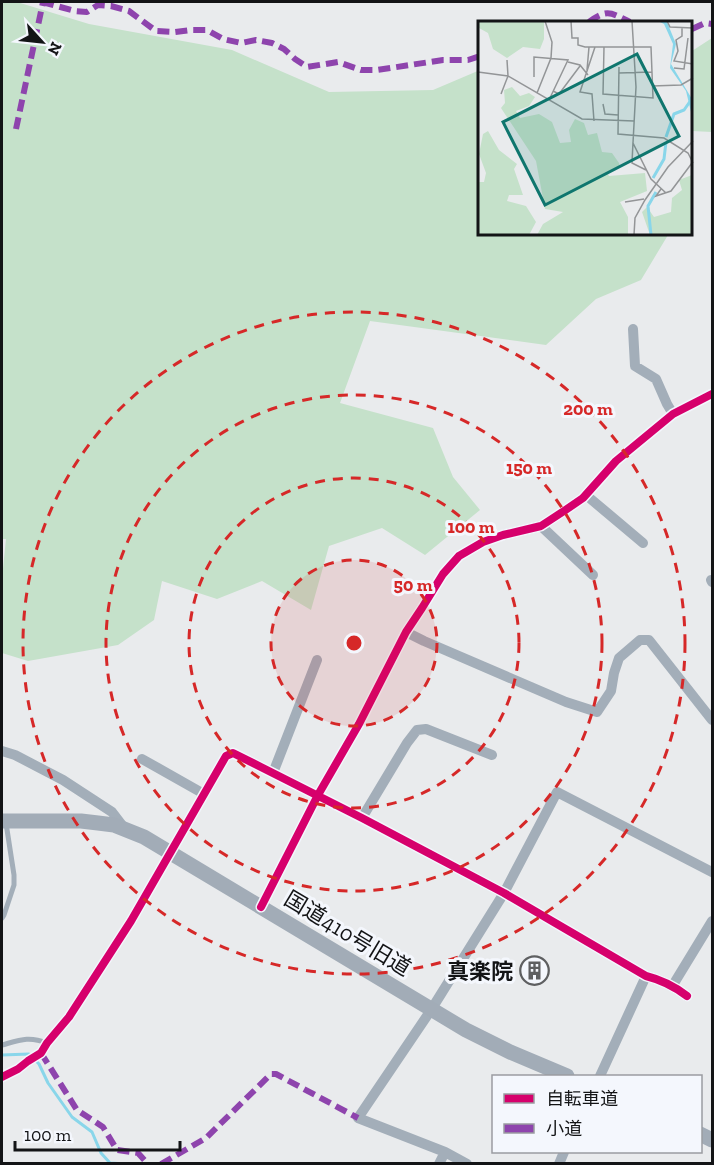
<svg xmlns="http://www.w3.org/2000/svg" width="714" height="1165" font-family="'Zilla Slab','Noto Sans JP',serif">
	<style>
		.green { fill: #c5e1ca }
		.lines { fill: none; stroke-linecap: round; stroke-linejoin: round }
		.stream { stroke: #89d6ea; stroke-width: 3 }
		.lane { stroke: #a3aeb9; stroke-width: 5 }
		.street { stroke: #a3aeb9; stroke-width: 10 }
		.secondary { stroke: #a2acb7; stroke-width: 15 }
		.quiet { stroke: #8e44ad; stroke-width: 6; stroke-dasharray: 12 6; stroke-linecap: butt }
		.cycleway-casing { stroke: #f4f7fd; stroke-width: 11 }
		.cycleway { stroke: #d6006c; stroke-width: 8 }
		.ring { fill: none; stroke: #d62828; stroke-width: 3; stroke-dasharray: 10 8 }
		.labels { text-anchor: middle; stroke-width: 6; stroke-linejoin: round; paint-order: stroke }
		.street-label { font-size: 22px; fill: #131416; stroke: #f4f7fd }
		.poi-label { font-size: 22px; font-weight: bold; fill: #131416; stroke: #f4f7fd; text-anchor: end }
		.inset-river { fill: none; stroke: #89d6ea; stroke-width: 3 }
		.inset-road { fill: none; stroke: #939597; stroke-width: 1.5 }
		.view { fill: #0f766e; fill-opacity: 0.15; stroke: #0f766e; stroke-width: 3 }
		.inset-edge { fill: none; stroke: #131416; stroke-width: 3 }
		.centre { fill: #d62828; stroke: #f4f7fd; stroke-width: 3 }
		.ring-label { font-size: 18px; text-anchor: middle; font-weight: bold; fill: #d62828; stroke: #f4f7fd; stroke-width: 6; stroke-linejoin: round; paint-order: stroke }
	</style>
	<rect width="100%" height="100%" fill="#e9ebed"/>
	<path class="green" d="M2 2H17L89 24 232 50 329 92 433 90 480 70V234L668 235 641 280 596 299 546 345 370 321 340 403 433 428 453 477 480 510 425 555 382 528 329 546 311 610 262 581 217 599 162 581 154 620 118 645 28 661 2 653V578L6 539H2Z
		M712 38V132L692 131V51Z"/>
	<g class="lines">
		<path class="stream" d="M2 1055 29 1054 39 1064 48 1083 72 1117 92 1132 101 1153 110 1163 126 1164"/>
		<path class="lane" d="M2 918 4 915 14 885V875L6 823
			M2 1045C20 1040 29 1036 47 1043"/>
		<path class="street" d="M633 329 635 366 656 379 667 404 673 414
			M586 495 643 543
			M541 526 593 575
			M711 580 712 582
			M406 632 424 641 566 702 597 712 611 691 614 673 619 658 640 640H649L712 720
			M2 751 15 755 63 780 112 812 125 829
			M142 759 204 794
			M273 773 317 660
			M362 818 407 743 417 730 426 729 492 755
			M261 907 318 795 359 724 406 632 422 608 443 574 459 556 483 542 503 535 541 526 564 511 583 498 616 461 673 414 712 394
			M673 985 712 921
			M600 1076 646 976
			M2 1077 18 1069 28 1061 41 1053 47 1043 69 1017 131 921 226 756 233 753 362 818 504 893 646 976C662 980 674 986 687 996
			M439 1164 445 1152
			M467 1164 445 1152 358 1118 431 1010 504 893 557 792 712 872
			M559 1164 564 1152"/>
		<path class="secondary" d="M2 821H81L98 823 114 825 144 837 466 1030 510 1052 567 1076
			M700 1134 712 1140"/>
		<path class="quiet" d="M42 2 75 11 87 12 98 5 111 6 129 11 156 31 175 32 191 30H207L223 39 241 43 256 40 272 43 284 49 295 59 307 67 338 62 361 70H377L443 60H468L480 56
			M589 22C608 8 611 13 630 22
			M692 29 705 23 712 24
			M16 129 43 2
			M41 1053 77 1110 103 1127 117 1150 138 1153 148 1164
			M161 1164 206 1138 271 1074H276L358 1118"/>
		<defs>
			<path id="cycleway" d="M261 907 318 795 359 724 406 632 422 608 443 574 459 556 483 542 503 535 541 526 564 511 583 498 616 461 673 414 712 394
				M2 1077 18 1069 28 1061 41 1053 47 1043 69 1017 131 921 226 756 233 753 362 818 504 893 646 976C662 980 674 986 687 996"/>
		</defs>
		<use href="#cycleway" class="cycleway-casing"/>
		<use href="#cycleway" class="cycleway"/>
	</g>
	<circle cx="354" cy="643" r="83" fill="#d62828" fill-opacity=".12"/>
	<g class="ring">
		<circle cx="354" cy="643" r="83"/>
		<circle cx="354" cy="643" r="165"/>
		<circle cx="354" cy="643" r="248"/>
		<circle cx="354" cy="643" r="331"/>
	</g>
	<defs>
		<symbol id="building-ring" viewBox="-11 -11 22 22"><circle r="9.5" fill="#f4f7fd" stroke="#5e5f61" stroke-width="1.5"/><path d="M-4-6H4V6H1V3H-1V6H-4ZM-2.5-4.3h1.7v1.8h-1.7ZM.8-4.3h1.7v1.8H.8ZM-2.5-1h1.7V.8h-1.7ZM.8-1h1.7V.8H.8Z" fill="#5e5f61"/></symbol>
	</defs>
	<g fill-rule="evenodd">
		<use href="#building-ring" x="518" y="954" width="33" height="33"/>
	</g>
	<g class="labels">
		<g class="street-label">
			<text transform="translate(348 933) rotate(31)" y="8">国道410号旧道</text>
		</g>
		<g class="poi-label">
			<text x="513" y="979">真楽院</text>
		</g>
	</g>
	<g transform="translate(478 21)">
		<rect width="214" height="214" fill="#e9ebed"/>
		<path d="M0 0H66V18L62 28 45 26 29 37 15 28 10 12 1 7ZM34 66 42 75 51 72 57 76 51 85 38 90 42 97 61 93 74 101 82 122 93 121 91 109 97 98 106 102 110 114 119 112 124 131 134 132 141 142 142 146 129 151 131 155 167 152 169 170 142 181 150 196V214H59L65 203 85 191 67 188 58 140 23 87 27 82 26 69ZM10 110 21 129 39 143 36 148 45 174H31L29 180 48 185 58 201 51 214H0V161H6L8 152 1 133 5 113ZM214 154V214H172L164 191 169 186 176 196 193 191 194 177 204 169 201 159Z" fill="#c5e1ca"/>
		<path d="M180 0 189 1 198 23 193 43 214 78V95L208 70 192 47 195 23 186 3Z" fill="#89d6ea"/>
		<path class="inset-river" d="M188 116 196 93 206 89 213 79M175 157 186 138 188 121M173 214 170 185 178 171"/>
		<path class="inset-road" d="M93 0 94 17H100V24L107 26H173L175 77 125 73 126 26M154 0 158 66 155 122 173 158 188 172M189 0 192 6 215 7M204 6V15L198 19 200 30 196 40 215 43M90 41 102 44 110 54M141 46 140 113 186 117 210 132 215 142M196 47 206 48 210 17M109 49 111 26M0 51 30 55 104 98 156 100M141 52 174 51M56 56V36L90 39 71 79M174 65 203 64 215 57M75 70 81 73 102 45M59 72 73 37 74 21 67 0M23 73 30 55 29 39M125 83 127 93 140 94M116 100 114 73 102 71 117 26M155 121 154 142 168 149M183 168 178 175 193 170 214 142M147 181 166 178M156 214 157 197 167 179 190 146 215 120"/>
		<path class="view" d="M159 33 201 115 67 184 25 101Z"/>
		<rect width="214" height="214" class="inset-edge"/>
	</g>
	<circle cx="354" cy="643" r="9" class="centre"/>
	<g class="ring-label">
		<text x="588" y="415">200 m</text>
		<text x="529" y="474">150 m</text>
		<text x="471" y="533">100 m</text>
		<text x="413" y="591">50 m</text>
	</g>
	<rect width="714" height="1165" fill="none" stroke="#131416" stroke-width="6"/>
	<rect x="492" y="1075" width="210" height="78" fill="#f4f7fd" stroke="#9a9ca1" stroke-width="1.5"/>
	<rect x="504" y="1094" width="30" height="9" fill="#d6006c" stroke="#9a9ca1" stroke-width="1.5"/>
	<text x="546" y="1105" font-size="18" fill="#131416">自転車道</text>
	<rect x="504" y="1124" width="30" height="9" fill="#8e44ad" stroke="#9a9ca1" stroke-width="1.5"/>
	<text x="546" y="1135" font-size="18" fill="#131416">小道</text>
	<g transform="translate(42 42) rotate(117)" stroke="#f4f7fd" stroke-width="4.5" paint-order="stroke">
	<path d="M0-4.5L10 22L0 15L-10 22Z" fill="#131416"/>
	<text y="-9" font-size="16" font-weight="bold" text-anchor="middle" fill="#131416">N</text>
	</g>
	<path d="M15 1141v9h165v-9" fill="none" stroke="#131416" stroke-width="3"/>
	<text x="24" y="1141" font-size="18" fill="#131416" stroke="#f4f7fd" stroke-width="4.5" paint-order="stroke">100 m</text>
</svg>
